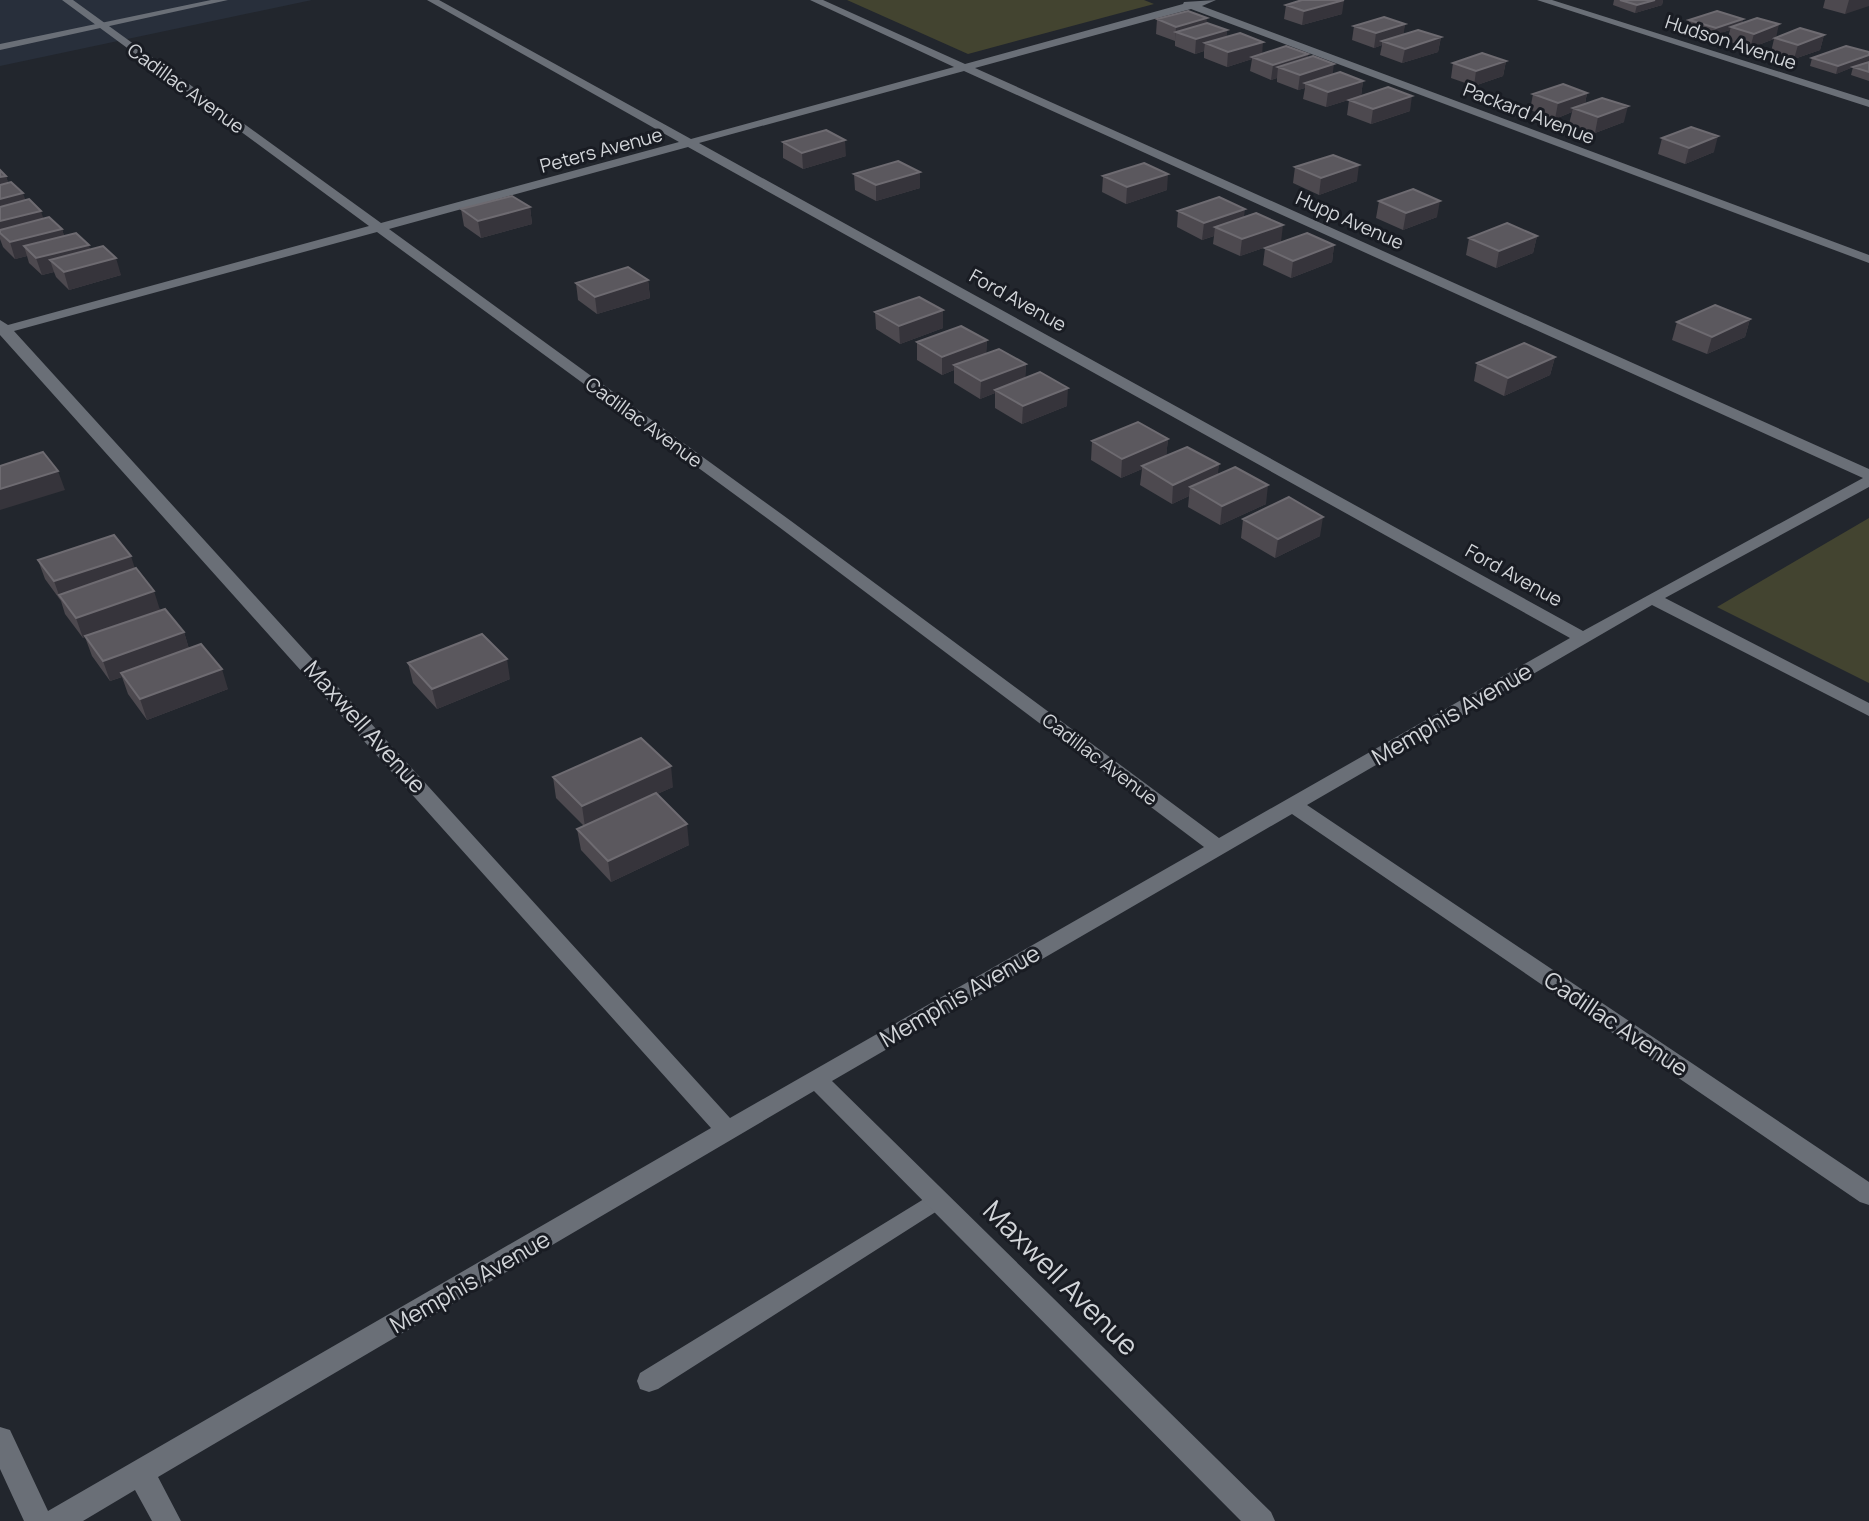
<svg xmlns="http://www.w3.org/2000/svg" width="1869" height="1521" font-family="Manrope,sans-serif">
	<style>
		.built { fill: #282f3b }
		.green { fill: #434430 }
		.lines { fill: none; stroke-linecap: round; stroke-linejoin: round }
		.service { fill: #6a6f77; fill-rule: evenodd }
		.minor { fill: #6a6f77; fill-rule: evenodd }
		.wall { fill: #4d494f }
		.shaded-wall { fill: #36343b }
		.building { fill: #5b585e; stroke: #6e6b71; stroke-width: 2 }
		.labels { text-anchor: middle; stroke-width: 6; stroke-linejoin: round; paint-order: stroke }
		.far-street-label { font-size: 19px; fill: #d2d5d9; stroke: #191c23 }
		.street-label { font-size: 23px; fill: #d2d5d9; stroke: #191c23 }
		.near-street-label { font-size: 28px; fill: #d2d5d9; stroke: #191c23 }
	</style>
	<rect width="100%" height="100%" fill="#22262d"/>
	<path class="built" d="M0 0H312L0 66Z"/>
	<path class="green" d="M847 0H1144L1154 4 968 54Z
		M1869 518V683L1717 607Z"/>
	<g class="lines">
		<path class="service" d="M211 0H228L0 50V44Z
			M937 1191 945 1194 948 1200 945 1206 658 1389 649 1392 640 1389 637 1381 640 1373Z"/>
		<path class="minor" d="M62 0H73L381 223 679 142 427 0H439L691 139 954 67 810 0H823L965 64 1183 4 1184 2 1216 0 1202 6 1869 255V263L1191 9 975 68 1869 469V487L1665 598 1869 703V716L1652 605 1307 805 1869 1182V1205L1860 1202 1292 814 832 1081 1271 1512 1275 1521H1241L814 1091 158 1477 181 1521H152L135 1490 83 1521H24L0 1469V1427L10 1430 48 1511 711 1128 0 335V320L8 325 369 226ZM964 71 1863 478 1583 631 699 143ZM688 147 1570 638 1219 838 791 521 389 229ZM377 232 779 527 1204 847 730 1118 14 331Z
			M1537 0H1552L1869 100V107Z"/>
	</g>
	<path class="wall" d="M1614 0H1663L1662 5 1635 13 1613 5Z
		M1825 0H1869L1845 14 1823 8Z
		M1286 5 1342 14 1302 25 1284 19Z
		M1157 19 1207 23 1227 30 1226 37 1262 53 1308 54 1307 58 1333 75 1363 81 1361 96 1326 107 1303 99 1305 88 1298 90 1277 82V78L1271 80 1250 71 1252 59 1227 67 1204 58V51L1195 54 1175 46V41L1156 34Z
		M1743 19 1742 23 1776 37 1824 35 1820 50 1794 59 1771 52 1774 39 1750 48 1727 41 1730 30 1714 35 1688 27 1689 20Z
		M1405 24 1403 34 1441 37 1438 52 1402 63 1380 55 1382 45 1374 48 1352 40 1354 26Z
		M1812 58 1869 62V81L1851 75 1853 67 1836 74 1810 66Z
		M1506 61 1503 76 1474 86 1451 78 1453 63Z
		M1587 93 1585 104 1624 122 1595 133 1569 124 1572 112 1555 119 1530 110 1533 94Z
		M1349 100 1410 111 1371 124 1347 115Z
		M1662 138 1714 152 1685 164 1658 154Z
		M783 142 846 156 803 169 783 158Z
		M1295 167 1357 181 1319 195 1293 183Z
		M0 170 6 176 8 183 44 219 62 229 64 236 90 249 121 275 69 290 56 277 54 272 42 275 29 263 27 256 15 259 3 247 0 239Z
		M854 174 920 188 876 201 855 190Z
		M1103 176 1167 190 1126 204 1102 192Z
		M1379 201 1437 217 1403 230 1376 218Z
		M530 207 532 224 481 238 464 226 461 209Z
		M1178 211 1244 217 1281 242 1240 256 1213 244 1214 236 1202 240 1177 227Z
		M1537 236 1533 253 1496 268 1466 255 1469 238Z
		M1334 245 1332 262 1291 278 1263 265 1265 248Z
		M648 280 650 298 597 314 578 300 576 283Z
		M875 312 943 328 900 344 876 329Z
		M1750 319 1745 337 1707 354 1672 340 1677 322Z
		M987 340 986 353 1026 364 1025 378 1067 406 1022 424 995 408V393L980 399 954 383V370L942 375 917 360V342Z
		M1555 357 1550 375 1504 396 1474 381 1477 363Z
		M1168 439 1166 456 1219 464 1217 475 1266 504 1220 525 1188 507 1189 496 1172 504 1140 485 1142 469 1121 478 1091 460 1092 441Z
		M1243 519 1320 536 1275 558 1241 538Z
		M38 560 135 569 160 610 184 632 189 649 228 689 147 720 128 694 122 677 110 681 92 656 85 637 83 638 65 614 61 601 45 579Z
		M408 663 510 679 437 709 413 683Z
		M553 777 673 787 657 794 689 845 611 882 581 850 577 829 584 826 556 798Z"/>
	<path class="shaded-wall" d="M1344 0 1342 14 1302 25 1304 11Z
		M1655 0H1663L1662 5 1635 13 1637 5Z
		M1849 0H1869V6L1845 14Z
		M1207 18 1206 32H1176L1175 41 1176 27Z
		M1743 19 1741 26 1731 27 1730 30 1714 35 1716 28Z
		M1405 24 1403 39 1382 41V45L1374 48 1376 33Z
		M1779 24 1776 38H1775L1774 39 1750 48 1754 34Z
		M1227 30 1226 45 1205 43 1204 51 1195 54 1196 39Z
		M1824 35 1820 50 1794 59 1798 45Z
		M1441 37 1438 52 1402 63 1405 49Z
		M1263 42 1262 56 1252 57V59L1227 67 1228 52Z
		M1308 54 1306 69 1278 67 1277 78 1271 80 1273 65Z
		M1869 55V61L1836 74 1838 66Z
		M1506 61 1503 76 1474 86 1476 71Z
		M1334 64 1332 79 1305 83V88L1298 90 1300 75Z
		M1363 81 1361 96 1326 107 1328 92Z
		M1587 93 1584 108H1573L1572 112 1555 119 1558 103Z
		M1412 96 1410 111 1371 124 1373 109Z
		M1628 106 1624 122 1595 133 1598 117Z
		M1718 136 1714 152 1685 164 1689 148Z
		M845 140 846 156 803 169 802 153Z
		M1359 165 1357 181 1319 195 1321 178Z
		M920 172V188L876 201V185Z
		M1168 174 1167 190 1126 204 1127 187Z
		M6 176 11 192 0 195V177Z
		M23 193 29 210 0 217V199Z
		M1440 201 1437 217 1403 230 1406 213Z
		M530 207 532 224 481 238 478 221Z
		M1245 209 1243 225 1215 227 1214 236 1202 240 1204 223Z
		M41 211 46 227 0 233V221Z
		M1283 225 1281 242 1240 256 1242 239Z
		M62 229 67 246H24L27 256 15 259 10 242Z
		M1537 236 1533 253 1496 268 1499 251Z
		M89 245 94 262 50 260 54 272 42 275 36 258Z
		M1334 245 1332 262 1291 278 1293 261Z
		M116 258 121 275 69 290 64 272Z
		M648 280 650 298 597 314 595 297Z
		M943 310V328L900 344 899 326Z
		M1750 319 1745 337 1707 354 1712 337Z
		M987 340 986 358 954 365V370L942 375V357Z
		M1555 357 1550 375 1504 396 1508 378Z
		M1026 364 1025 382 995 390V393L980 399 981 381Z
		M1068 388 1067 406 1022 424 1023 406Z
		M1168 439 1166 458 1142 466V469L1121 478 1122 459Z
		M1219 464 1217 483 1190 487 1189 496 1172 504 1173 485Z
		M58 471 65 490 0 510V489Z
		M1268 485 1266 504 1220 525 1222 506Z
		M1323 517 1320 536 1275 558 1278 539Z
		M131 556 137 575 59 595 54 581Z
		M154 591 160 610 83 638 76 618Z
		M184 632 190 652 121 673 122 677 110 681 103 661Z
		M507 659 510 679 437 709 432 689Z
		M222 669 228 689 147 720 140 699Z
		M671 766 673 787 585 827 582 806Z
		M687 824 689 845 611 882 608 861Z"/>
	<path class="building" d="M1302 0H1344L1304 11 1286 5Z
		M1620 0H1655L1637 5Z
		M1188 11 1207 18 1176 27 1157 19Z
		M1717 11 1743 19 1716 28 1689 20Z
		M1384 17 1405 24 1376 33 1354 26Z
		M1757 18 1779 24 1754 34 1731 27Z
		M1207 23 1227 30 1196 39 1176 32Z
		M1800 28 1824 35 1798 45 1775 38Z
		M1418 30 1441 37 1405 49 1382 41Z
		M1240 33 1263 42 1228 52 1205 43Z
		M1286 46 1308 54 1273 65 1252 57Z
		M1846 46 1869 52V55L1838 66 1812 58Z
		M1482 53 1506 61 1476 71 1453 63Z
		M1313 56 1334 64 1300 75 1278 67Z
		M1869 62V72L1853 67Z
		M1340 72 1363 81 1328 92 1305 83Z
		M1563 84 1587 93 1558 103 1533 94Z
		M1388 87 1412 96 1373 109 1349 100Z
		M1602 98 1628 106 1598 117 1573 108Z
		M1691 127 1718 136 1689 148 1662 138Z
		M826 130 845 140 802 153 783 142Z
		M1333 155 1359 165 1321 178 1295 167Z
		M898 161 920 172 876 185 854 174Z
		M1144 163 1168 174 1127 187 1103 176Z
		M0 170 6 176 0 177Z
		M11 182 23 193 0 199V185Z
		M1413 189 1440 201 1406 213 1379 201Z
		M512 196 530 207 478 221 461 209Z
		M1219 197 1245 209 1204 223 1178 211Z
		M29 199 41 211 0 221V207Z
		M1256 213 1283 225 1242 239 1215 227Z
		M49 217 62 229 10 242 0 233V230Z
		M1507 223 1537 236 1499 251 1469 238Z
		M76 233 89 245 36 258 24 246Z
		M1307 233 1334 245 1293 261 1265 248Z
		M103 246 116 258 64 272 50 260Z
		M628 267 648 280 595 297 576 283Z
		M919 297 943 310 899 326 875 312Z
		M1715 305 1750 319 1712 337 1677 322Z
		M961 326 987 340 942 357 917 342Z
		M1524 343 1555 357 1508 378 1477 363Z
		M999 349 1026 364 981 381 954 365Z
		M1040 372 1068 388 1023 406 995 390Z
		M1138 422 1168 439 1122 459 1092 441Z
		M1187 447 1219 464 1173 485 1142 466Z
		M43 452 58 471 0 489V466Z
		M1235 467 1268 485 1222 506 1190 487Z
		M1289 497 1323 517 1278 539 1243 519Z
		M114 535 131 556 54 581 38 560Z
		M136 568 154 591 76 618 59 595Z
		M165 609 184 632 103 661 85 636Z
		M482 634 507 659 432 689 408 663Z
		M201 644 222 669 140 699 121 673Z
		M641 738 671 766 582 806 553 777Z
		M656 793 687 824 608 861 577 829Z"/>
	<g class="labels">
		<g class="far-street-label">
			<text transform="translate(1731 42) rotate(18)" y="7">Hudson Avenue</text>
			<text transform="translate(186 88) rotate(36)" y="7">Cadillac Avenue</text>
			<text transform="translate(1529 113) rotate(21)" y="7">Packard Avenue</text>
			<text transform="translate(601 150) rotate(-15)" y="7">Peters Avenue</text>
			<text transform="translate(1350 220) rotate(24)" y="7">Hupp Avenue</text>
			<text transform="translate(1018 300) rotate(29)" y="7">Ford Avenue</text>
			<text transform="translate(644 422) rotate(36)" y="7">Cadillac Avenue</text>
			<text transform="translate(1514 575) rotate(29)" y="7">Ford Avenue</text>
			<text transform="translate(1100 759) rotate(37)" y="7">Cadillac Avenue</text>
		</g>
		<g class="street-label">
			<text transform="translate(1452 714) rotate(-30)" y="8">Memphis Avenue</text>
			<text transform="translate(365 727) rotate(48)" y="8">Maxwell Avenue</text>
			<text transform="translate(960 996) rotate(-30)" y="8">Memphis Avenue</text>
			<text transform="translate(1616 1024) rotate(34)" y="8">Cadillac Avenue</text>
			<text transform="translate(470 1282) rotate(-30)" y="8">Memphis Avenue</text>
		</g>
		<g class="near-street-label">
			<text transform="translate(1061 1278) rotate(45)" y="10">Maxwell Avenue</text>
		</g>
	</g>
</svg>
